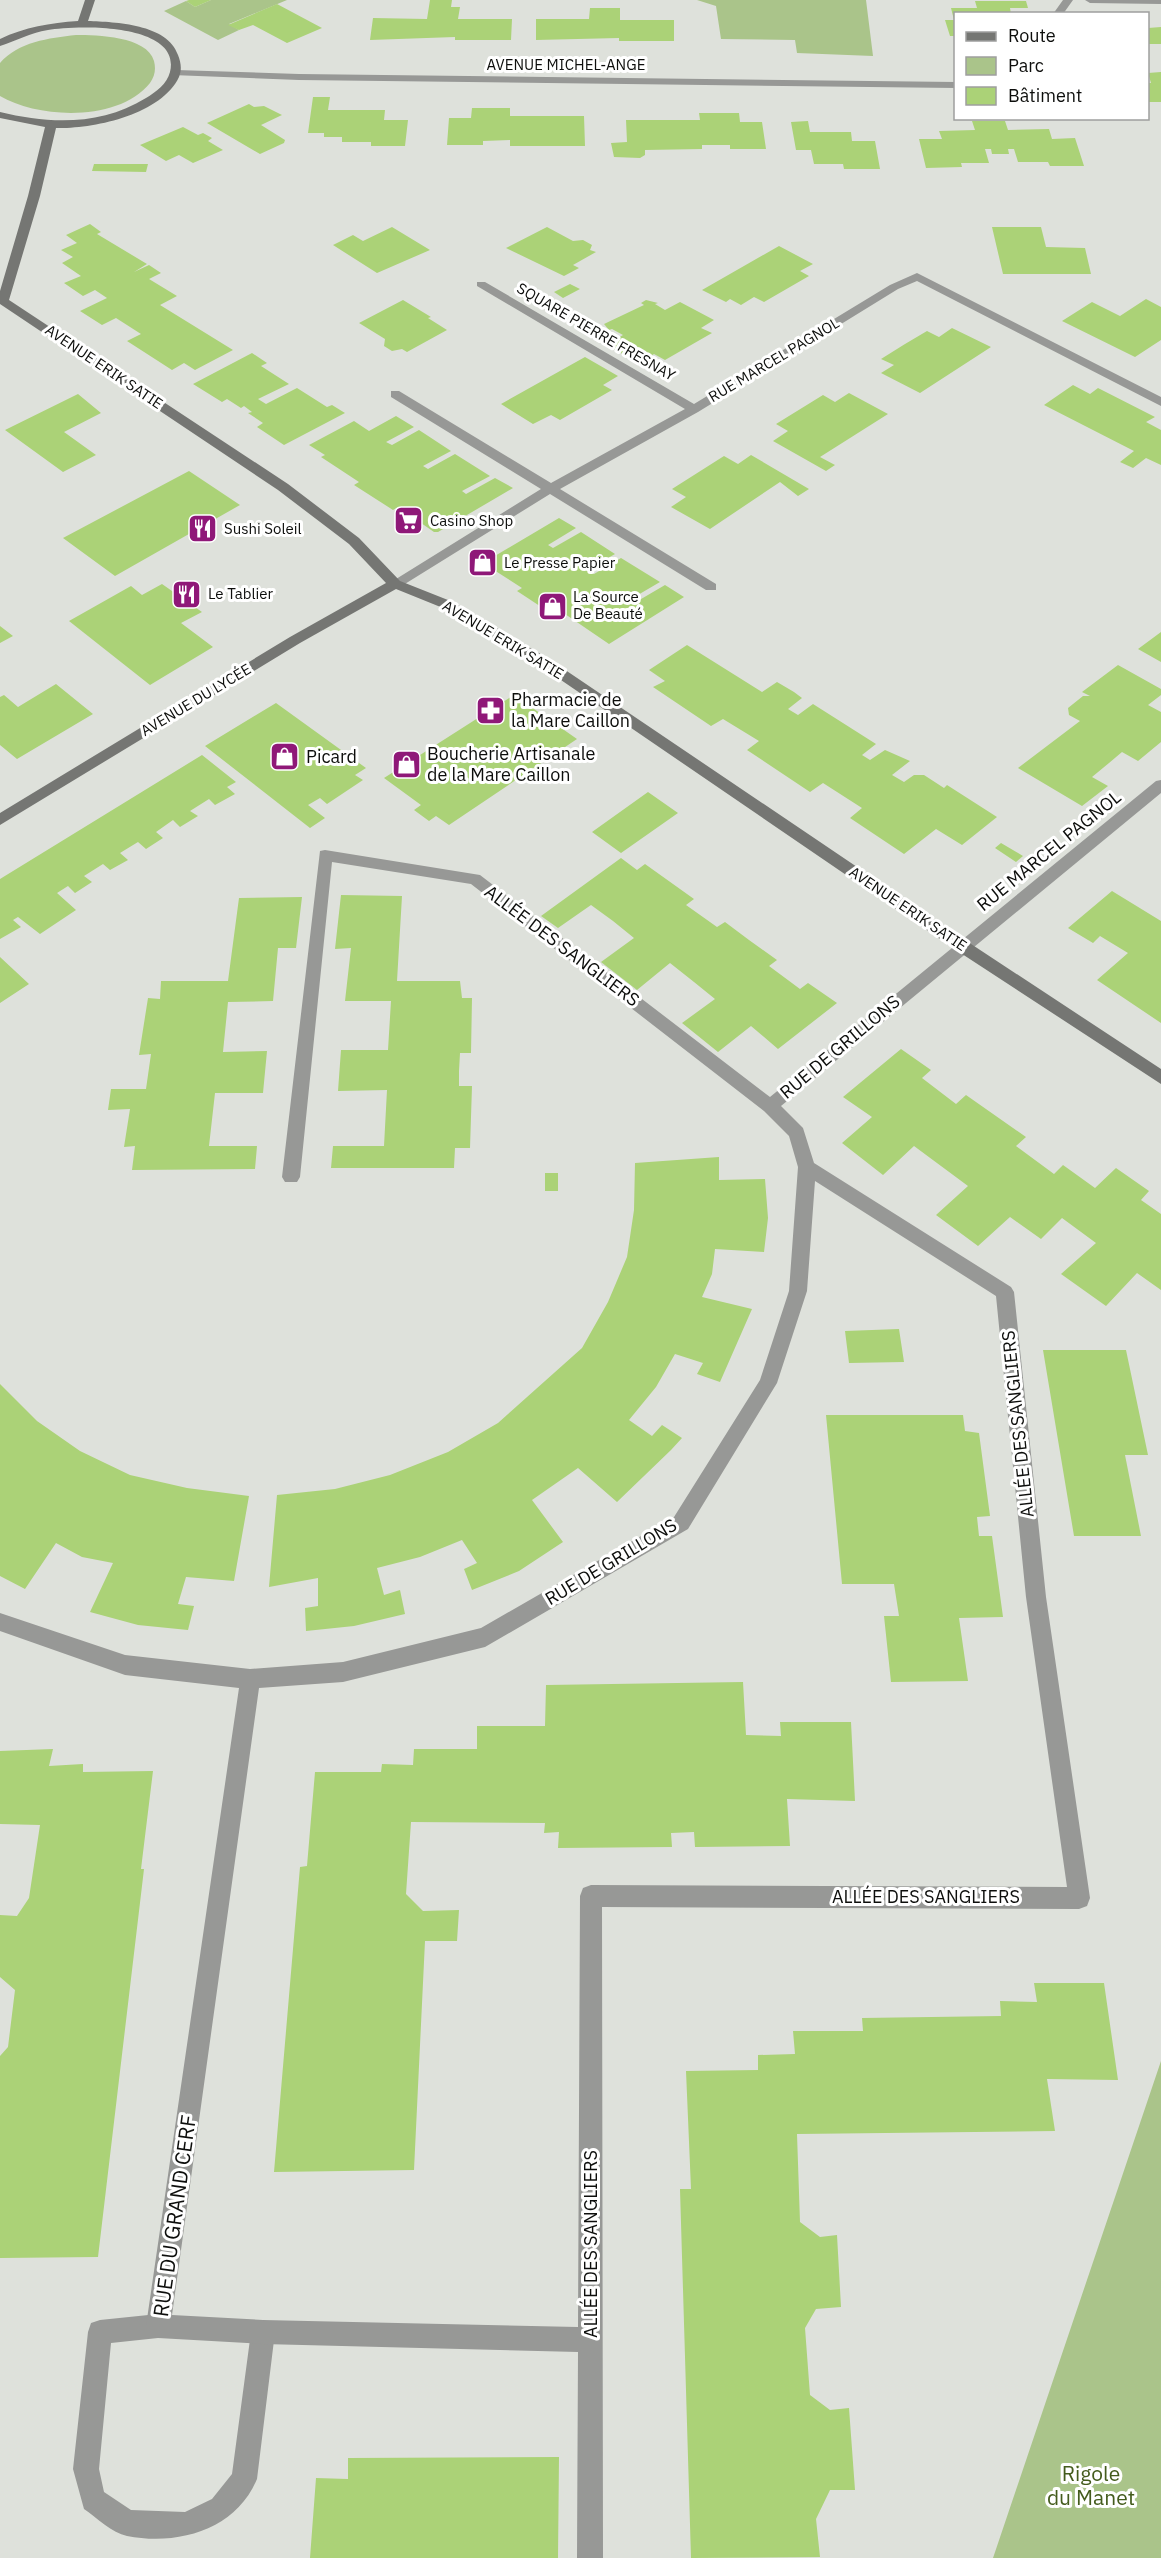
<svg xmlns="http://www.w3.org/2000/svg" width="1161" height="2558" font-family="'IBM Plex Sans',sans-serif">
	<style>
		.green { fill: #aac48a }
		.building { fill: #abd277 }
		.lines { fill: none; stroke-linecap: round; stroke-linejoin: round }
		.lane { fill: #979896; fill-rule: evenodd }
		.street { fill: #979896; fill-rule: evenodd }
		.secondary { fill: #757673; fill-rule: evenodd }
		.labels { text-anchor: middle; stroke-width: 6; stroke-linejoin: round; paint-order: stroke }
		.far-street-label { font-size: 15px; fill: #0d0e0c; stroke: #fff }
		.far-poi-label { font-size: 15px; fill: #0d0e0c; stroke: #fff; text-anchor: start }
		.poi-label { font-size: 18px; fill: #0d0e0c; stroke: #fff; text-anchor: start }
		.street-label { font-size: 18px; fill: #0d0e0c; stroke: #fff }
		.near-street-label { font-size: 21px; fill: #0d0e0c; stroke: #fff }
		.near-park-label { font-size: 21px; fill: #445c1d; stroke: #fff }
	</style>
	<rect width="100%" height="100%" fill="#dee1db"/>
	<path class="green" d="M211 0H287L229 24 239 30 218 40 164 11 186 1 195 7Z
		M697 0H866L873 56 797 53 795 40 721 39 716 6Z
		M76 35C97 35 147 36 154 61 156 69 155 76 150 83 119 122 39 119 0 96V63C18 42 49 38 76 35Z
		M1161 2061V2558H993Z"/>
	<path class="building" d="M189 0H211L195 7 186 1Z
		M430 0H452L451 7H460L458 19H512L511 40H455V37L370 40 373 18 427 19Z
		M975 1H1026L1028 8H1010L1011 14H956V36H950L945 20H954L951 8H977Z
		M277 4 322 28 287 43 253 25 239 30 228 25Z
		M590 8H620V20H674V41H619V38L536 40V19H589Z
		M1161 27V44H1148V28Z
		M1161 72V102H1148V83H1151L1148 73Z
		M313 97H330L328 110H385L384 120H408L405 146H371V142H342V137H324V133H308Z
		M249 104 254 107 264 106 282 115 261 125 285 140 284 143 260 154 207 123Z
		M472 108H510V116H584L585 146H510V140L483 141V145H447L449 118H471Z
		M699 113H739L740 122H762L766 149H730V145H702V149L645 150V155L640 158 614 157 611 143 627 142 626 120H700Z
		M808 121 810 132H851L852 141H875L880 169H844L843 164H814L811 150H796L791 122Z
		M972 121H1005L1008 130 1049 129 1052 139 1075 138 1084 166H1050L1048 162H1018L1014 149H1008L1009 154H992L991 149H985L989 163H961L962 167 926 168 919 139H942L939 131 975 130Z
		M183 127 198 135 203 133 212 138 208 141 223 150 193 163 179 155 166 161 140 145Z
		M94 164H148L146 172 92 171Z
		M90 224 101 232 97 234 147 264 134 272 149 265 161 273 149 279 177 296 160 305 233 350 195 370 184 363 172 370 127 341 141 334 116 318 102 325 80 311 107 298 95 290 83 296 64 283 81 276 62 263 73 257 61 250 77 243 66 235Z
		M392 227 430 250 377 273 333 245 353 235 363 241Z
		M547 227 573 241 583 240 592 245 590 250 596 252 573 265 579 268 564 276 506 248Z
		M992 227H1041L1046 247 1085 248 1091 274H1003Z
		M779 246 813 264 800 271 809 276 764 302 754 297 741 305 730 299 726 302 702 290Z
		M570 284 580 289 563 298 554 292Z
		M1146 299 1161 307V340L1135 357 1062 321 1092 302 1120 316Z
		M403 300 431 317 428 318 447 330 407 352 402 349 392 351 384 346 385 339 359 323Z
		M646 300 658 303 655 304 665 310 680 302 714 320 701 328 712 333 665 360 654 354 639 363 606 345 623 335 612 329 609 330 604 324 644 305 641 303Z
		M952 328 991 347 920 393 881 373 894 365 881 359 905 344 927 331 939 337Z
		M252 353 267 363 261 366 289 384 258 399 266 404 297 388 327 407 332 405 345 413 284 445 257 427 263 423 248 413 252 412 244 406 241 408 227 399 222 402 193 384Z
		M585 357 618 376 603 385 612 390 560 420 551 415 533 424 501 404Z
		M1073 385 1090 394 1098 388 1155 417 1146 422 1161 430V465L1146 458 1133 468 1120 462 1134 451 1044 405Z
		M849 393 888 414 820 457 835 465 826 471 773 441 788 431 776 424 823 395 835 402Z
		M78 394 101 413 64 432 96 455 63 472 5 430Z
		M396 416 414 427 386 442 392 445 419 430 451 451 423 466 428 469 455 454 490 476 462 491 466 494 495 478 513 488 438 532H434L398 507 393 510 354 485 359 482 321 457 325 455 309 445 354 421 369 431Z
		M751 455 809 489 798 496 780 482 710 529 671 507 686 497 672 489 724 456 738 464Z
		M189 471 240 505 115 576 63 538Z
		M559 518 576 528 548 545 553 548 581 532 615 554 587 570 594 574 621 558 660 582 631 599 636 602 665 585 684 597 609 644 565 614 558 618 517 591 522 588 483 563Z
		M162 584 202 612 181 623 213 647 150 685 69 621 131 586 142 595Z
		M0 626 13 636 0 643Z
		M1161 632V662L1138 649Z
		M687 645 762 692 777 682 794 692 802 698 788 709 798 715 813 704 876 744 862 755 870 760 885 750 910 761 892 775 904 782 914 775H924L944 788 947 785 997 817 962 845 936 829 904 854 850 818 862 808 823 783 810 792 747 750 759 741 723 719 711 726 653 687 665 681 649 670Z
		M1118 665 1161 689V695L1148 705 1161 712V742L1138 761 1122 752 1109 763 1092 777 1108 786 1082 806 1018 768 1080 721 1069 715 1068 708 1083 696H1090L1082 692Z
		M56 684 93 714 17 759 0 745V697L4 695 18 707Z
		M514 695 577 739 449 825 436 816 429 821 414 810 421 805 384 778Z
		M276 703 366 768 355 775 363 780 327 804 320 798 308 805 325 818 310 828 205 746Z
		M202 755 236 782 227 787 235 794 215 805 209 799 190 811 198 816 180 827 173 820 156 832 163 838 146 849 138 842 120 853 128 860 110 870 103 864 84 876 92 882 75 893 68 886 57 893 76 910 40 934 18 917 13 920 21 927 0 939V879Z
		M648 792 678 813 621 853 592 832Z
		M1001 843 1023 856 1016 862 995 848Z
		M621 858 637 870 645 864 694 899 686 905 717 927 725 922 749 940 777 960 769 966 800 989 808 983 837 1003 778 1049 751 1026 718 1052 682 1023 715 999 694 982 670 963 637 990 601 962 634 938 613 921 591 905 558 928 541 916Z
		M1112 891 1161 921V1023L1097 980 1128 953 1100 936 1093 943 1068 928Z
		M341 895 402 896 397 981H460L462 998H472L471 1053H460L459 1071V1086H472L470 1148H455L454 1168H331L333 1146H384L387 1090 338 1091 341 1050H388L391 1001H345L351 948 335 949Z
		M302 897 296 948H278L273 1001 228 1002 223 1052 267 1051 263 1093H215L209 1146H257L255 1169 132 1170 135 1146 124 1147 130 1109 108 1110 111 1089H146L151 1054 139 1055 148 998 160 999 161 981H228L239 898Z
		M0 957 29 984 0 1003Z
		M901 1049 931 1070 922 1078 956 1104 966 1095 1026 1137 1016 1146 1054 1174 1063 1165 1095 1188 1116 1168 1149 1191 1141 1200 1161 1214V1290L1137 1273 1106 1306 1061 1274 1096 1243 1062 1218 1041 1239 1010 1217 978 1246 936 1215 968 1186 914 1146 883 1175 842 1143 872 1117 843 1097Z
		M719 1157V1180L765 1179 768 1218 764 1252 715 1249 712 1274 702 1297 752 1309 720 1382 697 1374 703 1363 675 1354 656 1387 629 1420 652 1436 662 1425 682 1438 671 1450 617 1502 578 1468 532 1500 563 1542 519 1571 472 1590 464 1569 477 1563 462 1540 420 1557 377 1568 384 1595 400 1590 405 1614 354 1626 306 1631 305 1608 318 1606V1578L269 1587 277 1495 335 1489 390 1475 448 1452 498 1423 582 1348 608 1302 627 1257 634 1210 635 1163Z
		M545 1173H558V1191H545Z
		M899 1329 904 1362 849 1363 845 1331Z
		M1043 1350H1126L1148 1455H1125L1141 1536H1074Z
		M0 1384 37 1421 80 1451 130 1475 187 1488 249 1496 234 1581 186 1577 178 1604 194 1606 188 1630 138 1625 90 1612 113 1563 82 1557 56 1543 25 1589 0 1576Z
		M826 1415H963L965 1431 979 1433 990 1516 977 1517 979 1536H992L1003 1617 959 1618 968 1681 891 1682 884 1616H899L894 1584H842Z
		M743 1682 746 1735 781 1736 780 1722H851L855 1801 787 1799 790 1846 695 1847 694 1832 671 1833 672 1847 558 1848 559 1832 544 1833 545 1823 411 1822 406 1894 423 1911 459 1910 457 1941H425L414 2170 274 2172 300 1867 307 1866 315 1772H381L382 1764 413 1765 414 1749H477V1726H545L546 1685Z
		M53 1749 49 1766 83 1764V1772L153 1771 141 1869H144L98 2257 0 2258V2056L8 2047 15 1990 0 1977V1915L17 1916 29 1898 40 1825 0 1824V1751Z
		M1034 1983H1104L1118 2080 1047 2079 1055 2131 797 2134 800 2222 820 2237 837 2235 841 2307 816 2309 805 2328 810 2395 830 2410 849 2408 855 2490H830L816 2519 820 2557 691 2558 680 2189H691L686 2071 758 2070V2055L795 2054 793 2031H863L862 2018 1001 2016 1000 2001 1037 2002Z
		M559 2457 558 2558H310L316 2478 348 2479V2458Z"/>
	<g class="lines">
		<path class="lane" d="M158 2314 167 2317 170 2326 167 2335 158 2338 111 2343 99 2469 104 2492 131 2510 185 2512 212 2499 232 2474 251 2332 254 2323 263 2320 272 2323 275 2332 257 2479C236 2530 178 2546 127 2536 112 2533 97 2518 84 2509L73 2469 88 2332 91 2323 100 2320Z"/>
		<path class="street" d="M1063 0H1073L1063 14H1053Z
			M1085 0H1161V4L1090 3Z
			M176 70 299 74 956 82V88L299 80 172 75V71Z
			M917 273 1161 397V406L917 281 898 289 698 412 560 489 716 584V590H706L550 494 400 587H390L388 584 541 489 391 397V391H399L551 483 685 409 477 286V282H485L694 404 890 285Z
			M1161 780V793L781 1106 803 1128 814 1163 1011 1287 1014 1292 1046 1597 1090 1898 1087 1906 1079 1909 602 1907 603 2558H577L578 2352 263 2344 158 2338 149 2335 146 2326 239 1688 125 1675 0 1631V1613L125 1655 250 1669 343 1662 481 1628 674 1517 760 1380 789 1291 798 1167 789 1136 764 1111 471 884 332 862 300 1177 297 1182H285L282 1177 320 851 325 850 480 875 770 1097 1156 781ZM815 1181 996 1296 1026 1597 1067 1887 591 1885 583 1888 580 1896 578 2327 263 2320 172 2315 259 1688 343 1682 485 1647 688 1529 777 1383 807 1291Z"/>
		<path class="secondary" d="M85 0H95L88 21C115 22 168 24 178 55 181 63 182 69 179 77 161 115 93 129 56 128L40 196 9 300 288 484 359 538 400 581 453 602 549 659 968 942 1161 1069V1084L956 950 539 665 443 608 396 589 300 643 0 825V813L290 637 386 583 349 544 278 490 0 304V291L28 196 45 127 0 118V112C49 124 101 126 146 98 156 92 167 84 170 72 182 22 75 25 48 30 30 33 16 41 0 46V39C25 27 50 23 78 21Z"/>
	</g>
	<defs>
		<symbol id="supermarket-square" viewBox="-11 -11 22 22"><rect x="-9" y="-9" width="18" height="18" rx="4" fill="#8f1878" stroke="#fff"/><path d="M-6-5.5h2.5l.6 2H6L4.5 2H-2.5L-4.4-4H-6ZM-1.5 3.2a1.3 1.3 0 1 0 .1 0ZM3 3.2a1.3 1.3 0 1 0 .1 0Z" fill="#fff"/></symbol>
		<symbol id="restaurant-square" viewBox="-11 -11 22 22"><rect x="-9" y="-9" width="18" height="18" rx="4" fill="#8f1878" stroke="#fff"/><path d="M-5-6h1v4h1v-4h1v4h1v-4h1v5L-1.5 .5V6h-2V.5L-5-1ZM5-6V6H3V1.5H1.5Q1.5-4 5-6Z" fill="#fff"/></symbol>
		<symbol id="shop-square" viewBox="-11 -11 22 22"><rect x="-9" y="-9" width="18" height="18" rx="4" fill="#8f1878" stroke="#fff"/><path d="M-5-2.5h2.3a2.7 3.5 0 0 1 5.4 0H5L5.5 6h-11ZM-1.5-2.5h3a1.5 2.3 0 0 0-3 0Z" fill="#fff"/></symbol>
		<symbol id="pharmacy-square" viewBox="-11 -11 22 22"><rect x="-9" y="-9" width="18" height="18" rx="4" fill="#8f1878" stroke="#fff"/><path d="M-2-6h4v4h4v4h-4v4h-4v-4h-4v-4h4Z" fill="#fff"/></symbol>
	</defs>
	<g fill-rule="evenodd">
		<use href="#supermarket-square" x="392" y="504" width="33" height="33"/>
		<use href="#restaurant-square" x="186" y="512" width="33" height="33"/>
		<use href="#shop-square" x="466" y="546" width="33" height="33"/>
		<use href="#restaurant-square" x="170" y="578" width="33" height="33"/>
		<use href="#shop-square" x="536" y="590" width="33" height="33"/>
		<use href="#pharmacy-square" x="474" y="694" width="33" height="33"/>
		<use href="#shop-square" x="268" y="740" width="33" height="33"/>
		<use href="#shop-square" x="390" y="748" width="33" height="33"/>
	</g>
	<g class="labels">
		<g class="far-street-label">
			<text x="566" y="70">AVENUE MICHEL-ANGE</text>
			<text transform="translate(596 332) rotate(30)" y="5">SQUARE PIERRE FRESNAY</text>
			<text transform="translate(774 360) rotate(-31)" y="5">RUE MARCEL PAGNOL</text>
			<text transform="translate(104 367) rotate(34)" y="5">AVENUE ERIK SATIE</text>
			<text transform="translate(503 640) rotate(31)" y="5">AVENUE ERIK SATIE</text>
			<text transform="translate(196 700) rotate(-31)" y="5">AVENUE DU LYCÉE</text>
			<text transform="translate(908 909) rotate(34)" y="5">AVENUE ERIK SATIE</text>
		</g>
		<g class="far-poi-label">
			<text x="430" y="526">Casino Shop</text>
			<text x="224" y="534">Sushi Soleil</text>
			<text x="504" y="568">Le Presse Papier</text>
			<text x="208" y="599">Le Tablier</text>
			<text x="573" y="602">La Source<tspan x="573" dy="17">De Beauté</tspan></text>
		</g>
		<g class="poi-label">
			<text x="511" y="706">Pharmacie de<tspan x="511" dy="21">la Mare Caillon</tspan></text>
			<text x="427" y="760">Boucherie Artisanale<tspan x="427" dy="21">de la Mare Caillon</tspan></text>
			<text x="306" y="763">Picard</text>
		</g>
		<g class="street-label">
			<text transform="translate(1049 851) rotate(-39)" y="6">RUE MARCEL PAGNOL</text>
			<text transform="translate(562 946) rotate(37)" y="6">ALLÉE DES SANGLIERS</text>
			<text transform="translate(840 1047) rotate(-40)" y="6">RUE DE GRILLONS</text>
			<text transform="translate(1018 1424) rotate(-96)" y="6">ALLÉE DES SANGLIERS</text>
			<text transform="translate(611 1562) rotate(-31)" y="6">RUE DE GRILLONS</text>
			<text x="926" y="1903">ALLÉE DES SANGLIERS</text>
			<text transform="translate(591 2244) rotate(-90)" y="6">ALLÉE DES SANGLIERS</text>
		</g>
		<g class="near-street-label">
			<text transform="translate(175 2216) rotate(-82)" y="7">RUE DU GRAND CERF</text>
		</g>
		<g class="near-park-label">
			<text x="1091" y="2481">Rigole<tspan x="1091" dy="24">du Manet</tspan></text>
		</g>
	</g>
	<rect x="954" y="12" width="195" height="108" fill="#ffffff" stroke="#9e9f9e" stroke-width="1.5"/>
	<rect x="966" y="32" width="30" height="9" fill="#757673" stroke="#9e9f9e" stroke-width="1.5"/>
	<text x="1008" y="42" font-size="18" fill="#0d0e0c">Route</text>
	<rect x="966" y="57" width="30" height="18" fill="#aac48a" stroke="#9e9f9e" stroke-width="1.5"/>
	<text x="1008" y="72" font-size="18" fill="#0d0e0c">Parc</text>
	<rect x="966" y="87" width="30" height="18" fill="#abd277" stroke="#9e9f9e" stroke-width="1.5"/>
	<text x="1008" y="102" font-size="18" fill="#0d0e0c">Bâtiment</text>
</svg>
